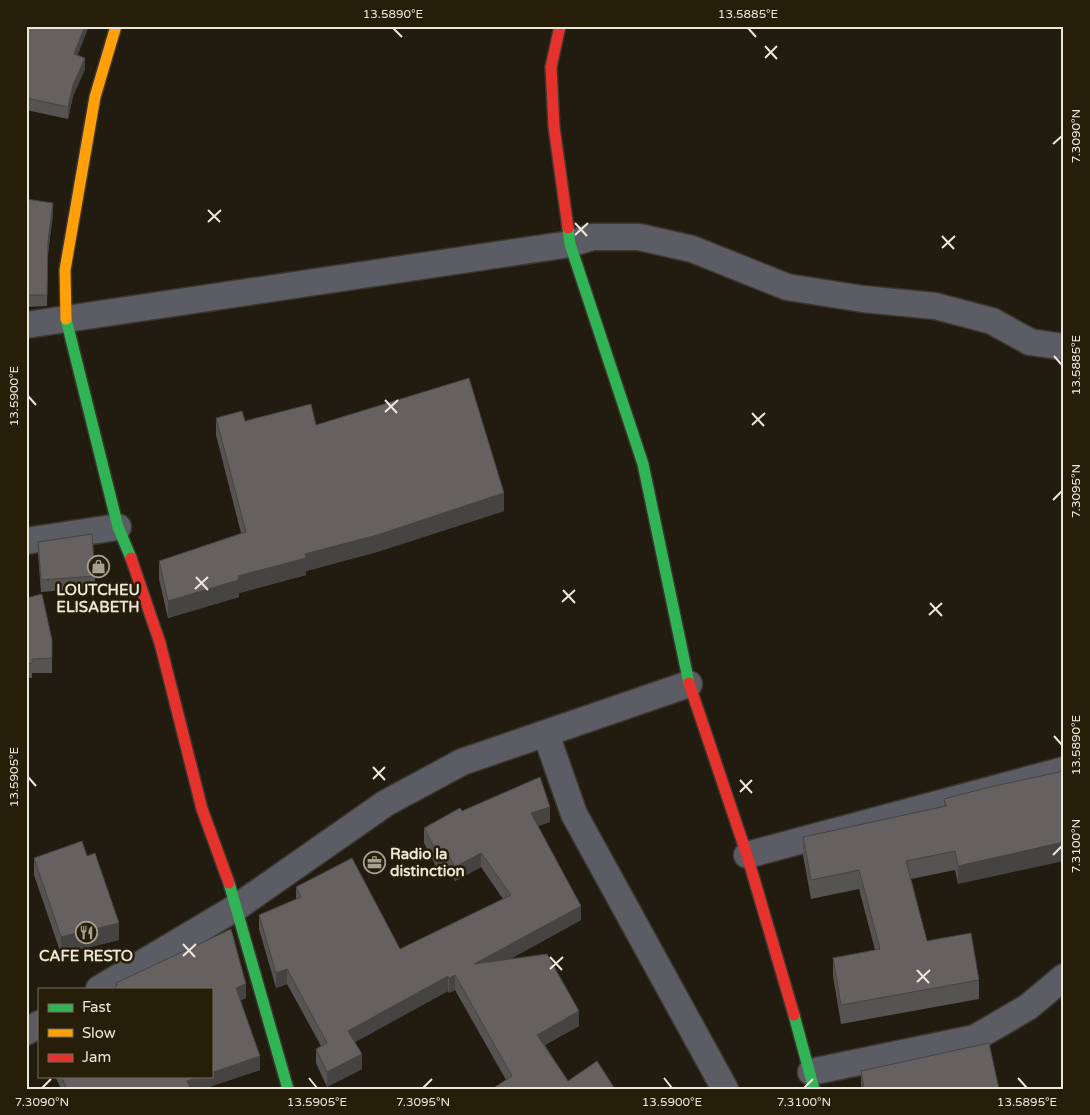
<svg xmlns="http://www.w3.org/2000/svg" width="1090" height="1115" font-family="'Varela Round',sans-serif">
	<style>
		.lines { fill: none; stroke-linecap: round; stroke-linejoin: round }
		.street-casing { stroke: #3c372e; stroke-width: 29 }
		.fast-casing { stroke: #3c372e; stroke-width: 14 }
		.slow-casing { stroke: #3c372e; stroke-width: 14 }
		.jam-casing { stroke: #3c372e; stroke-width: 14 }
		.street { stroke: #5c5c64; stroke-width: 26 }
		.fast { stroke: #30b455; stroke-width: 11 }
		.slow { stroke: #ff9f0a; stroke-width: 11 }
		.jam { stroke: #e5322d; stroke-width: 11 }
		.wall { fill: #565353 }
		.shaded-wall { fill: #464443 }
		.building { fill: #646160; stroke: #464443 }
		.ticks { fill: none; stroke: #ede7db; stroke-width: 2 }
		.labels { text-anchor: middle; stroke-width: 5; stroke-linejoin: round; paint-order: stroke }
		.poi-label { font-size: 15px; font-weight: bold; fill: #ede7db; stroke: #271e0a }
		.neatline { fill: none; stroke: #ede7db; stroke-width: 2 }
		.ticks-label { font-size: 12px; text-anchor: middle; fill: #ede7db }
	</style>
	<rect width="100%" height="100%" fill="#211b10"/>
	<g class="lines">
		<defs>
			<path id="street" d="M26 325 570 244 592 237H639L692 249 787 287 863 299 935 306 992 321 1030 342 1064 347
				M26 541 118 527
				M546 734 574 814 725 1089
				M747 855 1064 770
				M99 989 237 907 386 803 462 762 689 684
				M26 1032 39 1024
				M811 1072 975 1038 1028 1007 1064 977"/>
			<path id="fast" d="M568 228 570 244 643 464 689 683
				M66 319 118 527 131 558
				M229 883 288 1089
				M794 1015 814 1089"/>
			<path id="slow" d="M66 319 65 270 95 97 116 26"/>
			<path id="jam" d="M560 26 551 67 554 127 568 228
				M131 558 160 643 202 809 229 883
				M689 683 747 855 794 1015"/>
		</defs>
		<use href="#street" class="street-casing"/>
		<use href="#fast" class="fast-casing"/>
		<use href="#slow" class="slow-casing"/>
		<use href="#jam" class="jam-casing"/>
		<use href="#street" class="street"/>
		<use href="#fast" class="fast"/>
		<use href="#slow" class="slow"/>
		<use href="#jam" class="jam"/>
	</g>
	<path class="wall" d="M26 26 78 55 85 69 73 96 68 119 26 110Z
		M26 199 53 214 48 253 47 306 26 307Z
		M216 418 245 421 316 425 504 511 377 552 306 571V575L239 593V597L168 618 159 579V561L241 533 216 435Z
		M38 542 95 576V588L41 592 38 554Z
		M26 598 52 640V673H32V678H26Z
		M990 787 958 884 955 870 911 879 927 941 979 980V999L841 1024 833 976V958L875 950 859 889 811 899 803 855V837L944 806V799Z
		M550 822 538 826 581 920 510 959 579 1026 545 1045 568 1081 615 1089H495V1087L506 1080 455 990 449 993 448 991 355 1042 362 1069 327 1087 316 1063V1049L321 1046 287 984 276 988 259 929V915L296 900V887L400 949 503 899 481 867 455 881 445 863 437 868 424 843V828Z
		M87 856 119 940 61 954 34 875V858Z
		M116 983 246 998 241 1000 260 1070 203 1089H61L55 1076H211L116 986Z
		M861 1071 999 1089H861Z"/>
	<path class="shaded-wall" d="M85 26H89L74 65V54Z
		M85 58V69L73 96 68 119V107L73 85Z
		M53 203V214L48 253 47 306 48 242Z
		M504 493V511L377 552 306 571V575L239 593V597L168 618V601L305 554Z
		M550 807V822L531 828V813Z
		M29 838V852L26 853V839Z
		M1064 842V861L958 884V866Z
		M445 849V863L437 868V853Z
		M481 853V867L455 881V867Z
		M581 906V920L474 979V964Z
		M119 923V940L61 954V937Z
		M287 969V984L276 988V973Z
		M455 975V990L449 993V978Z
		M448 976V991L348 1046V1031Z
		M246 984V998L236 1001V988Z
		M579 1011V1026L537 1049V1035Z
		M362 1054V1069L327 1087V1072Z
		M260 1056V1070L203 1089H187V1081L201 1076H211V1073Z"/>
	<path class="building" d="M26 26H85L74 54 85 58 73 85 68 107 26 98Z
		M26 199 53 203 48 242 47 295H26Z
		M469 378 504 493 377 535 305 554 306 558 238 576 239 580 168 601 159 561 246 532 216 418 242 411 245 421 311 404 316 425Z
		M92 534 95 576 41 580 38 542Z
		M42 594 52 640V658L32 659V663L26 664V598Z
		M1064 771V842L958 866 955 851 906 861 927 941 971 933 979 980 841 1005 833 958 880 949 859 870 811 880 803 837 946 806 944 799 990 787Z
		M540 777 550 807 531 813 581 906 474 964 547 954 579 1011 537 1035 568 1081 597 1061 615 1089H496L495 1087 512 1076 455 975 449 978 448 976 348 1031 362 1054 327 1072 316 1049 327 1043 287 969 276 973 259 915 301 897 296 887 352 858 400 949 511 895 481 853 455 867 445 849 437 853 424 828 460 808 462 811Z
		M26 823 29 838 26 839Z
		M82 841 87 856 95 853 119 923 61 937 34 858Z
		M231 929 246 984 236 988 260 1056 211 1073V989H111L117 986 116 983Z
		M989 1043 999 1089H864L861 1071Z
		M61 1076H201L187 1081 191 1089H67Z"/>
	<path class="ticks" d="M393 28 402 37M748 28 756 37M765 46 777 59M765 58 777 46M1053 144 1062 136M208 210 220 222M208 222 221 210M575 223 587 236M575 235 588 223M942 236 954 249M942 248 955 236M1054 356 1062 365M28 396 36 405M385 400 397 413M385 412 398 400M752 413 764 426M752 425 765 413M1053 500 1062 491M196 577 208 590M195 589 208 577M563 590 575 603M562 602 575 590M930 603 942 616M929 615 942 603M1054 736 1062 745M373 767 385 780M28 777 36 786M373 779 385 767M740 780 752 793M740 792 752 780M1053 855 1062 846M183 944 195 957M183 956 196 944M550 957 562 970M550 969 563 957M917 970 929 983M917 982 930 970M309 1078 317 1088M664 1078 672 1088M1018 1078 1027 1088M42 1088 51 1079M423 1088 432 1079M804 1088 813 1079"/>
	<defs>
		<symbol id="shop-ring" viewBox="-11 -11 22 22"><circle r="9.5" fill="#271e0a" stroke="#a6a094" stroke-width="1.5"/><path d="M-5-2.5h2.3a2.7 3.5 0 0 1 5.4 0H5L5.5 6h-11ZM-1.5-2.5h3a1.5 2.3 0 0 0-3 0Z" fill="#a6a094"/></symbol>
		<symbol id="office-ring" viewBox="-11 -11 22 22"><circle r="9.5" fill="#271e0a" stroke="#a6a094" stroke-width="1.5"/><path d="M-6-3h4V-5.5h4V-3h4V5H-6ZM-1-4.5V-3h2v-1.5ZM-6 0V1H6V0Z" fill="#a6a094"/></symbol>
		<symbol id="restaurant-ring" viewBox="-11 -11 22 22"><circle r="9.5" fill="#271e0a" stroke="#a6a094" stroke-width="1.5"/><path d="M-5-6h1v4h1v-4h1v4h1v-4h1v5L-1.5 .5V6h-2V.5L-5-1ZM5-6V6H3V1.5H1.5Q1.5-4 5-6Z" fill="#a6a094"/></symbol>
	</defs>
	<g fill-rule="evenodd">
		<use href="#shop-ring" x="86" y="554" width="25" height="25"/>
		<use href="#office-ring" x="362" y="850" width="25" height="25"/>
		<use href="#restaurant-ring" x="74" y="920" width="25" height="25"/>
	</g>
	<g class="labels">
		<g class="poi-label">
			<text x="98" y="595">LOUTCHEU<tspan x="98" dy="17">ELISABETH</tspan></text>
			<text x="390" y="859" text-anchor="start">Radio la<tspan x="390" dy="17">distinction</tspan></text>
			<text x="86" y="961">CAFE RESTO</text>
		</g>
	</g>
	<rect width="1090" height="1115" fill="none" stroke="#271e0a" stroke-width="55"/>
	<rect x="38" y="988" width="175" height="90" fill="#271e0a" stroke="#766e5e"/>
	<rect x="48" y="1004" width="25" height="8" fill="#30b455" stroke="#766e5e"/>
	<text x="82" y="1012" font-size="15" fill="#ede7db">Fast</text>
	<rect x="48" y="1029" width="25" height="8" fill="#ff9f0a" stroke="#766e5e"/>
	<text x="82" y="1038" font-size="15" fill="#ede7db">Slow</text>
	<rect x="48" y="1054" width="25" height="8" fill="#e5322d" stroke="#766e5e"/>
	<text x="82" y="1062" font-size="15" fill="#ede7db">Jam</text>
	<rect x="28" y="28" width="1034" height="1060" class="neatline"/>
	<g class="ticks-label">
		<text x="393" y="18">13.5890°E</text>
		<text x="748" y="18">13.5885°E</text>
		<text transform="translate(1076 136) rotate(-90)" y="4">7.3090°N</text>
		<text transform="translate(1076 365) rotate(-90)" y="4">13.5885°E</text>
		<text transform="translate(14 396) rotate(-90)" y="4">13.5900°E</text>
		<text transform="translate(1076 491) rotate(-90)" y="4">7.3095°N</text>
		<text transform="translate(1076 745) rotate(-90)" y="4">13.5890°E</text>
		<text transform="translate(14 777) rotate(-90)" y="4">13.5905°E</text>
		<text transform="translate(1076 846) rotate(-90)" y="4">7.3100°N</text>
		<text x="42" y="1106">7.3090°N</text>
		<text x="317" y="1106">13.5905°E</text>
		<text x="423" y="1106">7.3095°N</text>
		<text x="672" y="1106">13.5900°E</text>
		<text x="804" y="1106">7.3100°N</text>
		<text x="1027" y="1106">13.5895°E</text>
	</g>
</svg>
